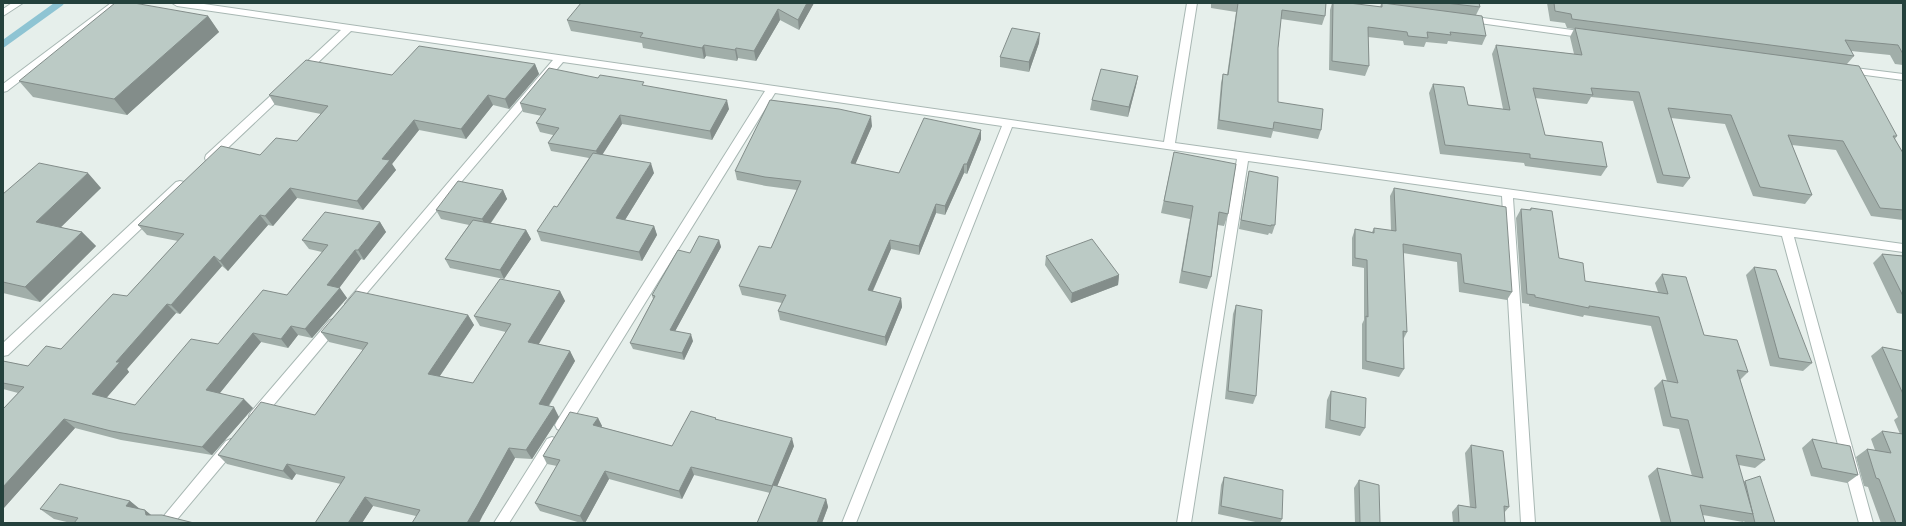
<svg xmlns="http://www.w3.org/2000/svg" width="1906" height="526" font-family="Lato,sans-serif">
	<style>
		.lines { fill: none; stroke-linecap: round; stroke-linejoin: round }
		.stream { stroke: #8ec4d3; stroke-width: 7 }
		.street-casing { stroke: #a8b7b3; stroke-width: 2 }
		.street { fill: #fff; fill-rule: evenodd }
		.wall { fill: #a1aea9 }
		.shaded-wall { fill: #838d8a }
		.building { fill: #bbcac5; stroke: #838d8a }
	</style>
	<rect width="100%" height="100%" fill="#e6efeb"/>
	<g class="lines">
		<path class="stream" d="M3 44 60 3"/>
		<defs>
			<path id="street" d="M12 3H23L3 16V9Z
				M111 3H122L7 91 3 92V84Z
				M172 3H197L1164 142 1187 3H1197L1175 143 1903 244V252L1794 237 1873 523H1859L1782 236 1513 198 1535 523H1521L1502 196 1248 161 1191 523H1177L1237 159 1012 127 856 523H842L1002 126 775 93 567 429 562 431 557 429 555 425 557 421 765 91 563 62 355 307 351 309 347 307 345 304 347 301 553 60 351 31 306 74H298L297 72 298 70 341 30 177 6Z
				M1468 16 1587 32 1592 35 1587 38 1465 21 1463 19 1465 17Z
				M1847 67 1903 74V80L1843 72 1842 70 1843 68Z
				M283 87 288 90 287 92 214 161H206L205 158 206 155 279 88Z
				M180 181 184 182 186 185 184 188 8 355 3 356V343L176 182Z
				M334 319 338 320 340 324 338 328 261 420 256 422 251 420 249 416 251 412 330 320Z
				M552 437 557 439 559 443 557 447 509 523H494L547 439Z
				M231 439 236 441 238 445 236 449 174 523H158L226 441Z"/>
		</defs>
		<use href="#street" class="street-casing"/>
		<use href="#street" class="street"/>
	</g>
	<path class="wall" d="M814 3 799 30 780 20 756 61 738 58 737 61 706 56 704 59 643 48 642 43 571 31 567 20Z
		M1211 3H1326L1325 16 1322 25 1281 19 1278 48V102L1321 130 1318 139 1273 131 1271 138 1217 129 1221 83 1223 74 1227 75 1236 12 1211 8Z
		M1332 3H1349L1380 7 1381 4 1378 3H1479L1480 7 1476 15 1486 36 1482 45 1448 41 1447 44 1426 42 1424 47 1404 45 1403 41 1368 37 1369 66 1365 76 1329 70 1330 10Z
		M1547 3H1903V65L1895 64 1890 55 1851 51 1854 56 1847 64 1897 136 1895 139 1903 153V220L1871 216 1836 150 1792 145 1812 195 1805 204 1753 196 1725 124 1671 118 1690 178 1683 187 1657 183 1633 101 1591 97 1587 104 1535 98 1545 135 1607 167 1601 176 1525 166 1524 163 1440 154 1429 93 1433 84 1468 105 1503 109 1492 54 1496 45 1574 54 1570 37 1574 29 1567 28 1565 23 1550 21Z
		M208 16 219 32 127 115 33 97 19 81Z
		M1039 43 1029 72 1000 67V57Z
		M535 64 539 74 509 109 493 105 466 139 419 130 392 164 396 170 363 210 297 198 273 226 268 225 228 271 222 266 180 314 176 313 127 369 129 372 106 398 135 405 287 295 322 252 309 249 302 240 380 222 386 232 364 260 361 259 339 288 347 298 312 338 298 335 288 348 261 342 220 393 253 408 212 455 121 440 75 428 3 509V409L18 393 3 389V361L28 366 61 349 127 296 178 241 147 235 138 225 297 141 321 114 275 105 269 95 392 75Z
		M1138 76 1136 86 1128 117 1090 110 1092 100Z
		M645 86 729 109 712 140 622 124 602 154 654 173 625 220 654 226 657 235 642 261 541 241 537 231 557 207 589 158 551 151 548 143 553 135 540 132 536 123 542 116 523 112 520 103Z
		M872 126 855 164 899 173 981 130V139L967 174 964 173 945 215 936 213 919 255 891 249 873 291 901 298 902 307 886 346 780 320 778 311 782 303 742 295 739 286 771 248 797 190 766 186 737 180 735 171Z
		M1174 152 1228 214 1224 226 1218 225 1211 277 1207 289 1179 283 1190 219 1161 213Z
		M1249 171 1275 225 1272 234 1269 233 1268 235 1239 229 1247 180Z
		M101 188 60 227 82 232 96 246 40 302 3 293V194Z
		M1394 188 1512 292 1507 300 1459 292 1457 262 1403 253 1407 332 1403 340 1404 369 1399 377 1362 369V324L1364 320V268L1352 266V238L1355 229 1372 232 1374 228 1391 231 1390 196Z
		M503 190 507 199 491 223 526 230 531 239 504 279 450 268 445 259 469 225 441 219 436 210Z
		M1531 208 1559 258 1585 281 1658 292 1655 283 1662 274 1704 335 1748 372 1740 380 1765 460 1755 468 1739 465 1743 482 1745 481 1775 523H1745L1744 521 1743 522 1703 515 1705 523H1661L1648 476 1657 468 1692 476 1679 429 1663 426 1654 388 1662 380 1667 381 1651 326 1584 315 1583 317 1529 306V304L1522 303 1516 218 1521 209 1529 210Z
		M719 240 721 247 675 331 693 341 684 360 633 349 630 343 653 299 652 295 690 253Z
		M1882 254 1903 256V314L1897 313 1873 263Z
		M1046 256 1119 275 1118 285 1071 303 1045 265Z
		M1754 267 1812 363 1803 371 1770 366 1746 275Z
		M560 291 565 301 538 344 570 351 575 361 549 406 559 417 532 459 515 458 483 515 416 516 373 506 362 523H315L341 484 296 474 292 480 227 464 218 455 315 415 363 350 329 342 321 332 468 315 474 325 440 376 473 383 506 332 480 326 474 316Z
		M1236 305 1256 396 1253 404 1225 399 1233 314Z
		M1882 347 1903 351V523H1881L1868 487 1864 486 1856 457 1867 449 1875 450 1871 439 1882 431 1900 434 1894 420 1898 417 1871 356Z
		M1331 391 1365 428 1360 436 1325 428 1327 400Z
		M598 418 602 426 601 427 672 446 716 418V419L794 446 777 486 826 499 828 507 822 523H757L770 493 694 475 682 499 609 479 585 523H581L540 511 535 503 557 466 547 464 543 456Z
		M1812 439 1858 475 1847 483 1811 476 1802 448Z
		M1471 445 1509 507 1504 513 1505 523H1453L1452 512 1458 505 1470 507 1465 453Z
		M1224 477 1282 519 1280 523H1260L1218 514 1221 485Z
		M1359 480 1380 523H1355L1354 488Z
		M130 501 140 509 145 510 151 515 194 523H71L54 519 40 509Z"/>
	<path class="shaded-wall" d="M807 3H814L799 30 798 20Z
		M778 9 780 20 756 61 754 51Z
		M208 16 219 32 127 115 114 99Z
		M1040 33 1039 43 1029 72V62Z
		M704 45 706 56 704 59 702 48Z
		M736 48 738 58 737 61 735 50Z
		M535 64 539 74 509 109 505 99Z
		M1138 76 1136 86 1128 117 1129 107Z
		M488 95 493 105 466 139 461 129Z
		M727 100 729 109 712 140 710 131Z
		M620 115 622 124 599 160 596 151Z
		M871 116 872 126 852 172 851 163Z
		M414 120 419 130 392 164 396 170 363 210 357 201 382 159Z
		M981 130V139L967 174V164Z
		M651 163 654 173 620 228 616 218Z
		M964 164V173L945 215V206Z
		M88 173 101 188 51 237 36 222Z
		M290 188 297 198 273 226 265 216Z
		M503 190 507 199 487 228 482 219Z
		M936 204V213L919 255V246Z
		M260 215 268 225 228 271 220 261Z
		M380 222 386 232 364 260 358 250Z
		M654 226 657 235 642 261 639 252Z
		M526 230 531 239 504 279 500 270Z
		M82 232 96 246 40 302 25 287Z
		M719 240 721 247 672 337 670 330Z
		M890 240 891 249 869 299 868 290Z
		M355 250 361 259 334 295 327 285Z
		M214 256 222 266 180 314 171 305Z
		M1119 275 1118 285 1071 303 1072 293Z
		M340 288 347 298 312 338 305 329Z
		M560 291 565 301 534 352 528 342Z
		M901 298 902 307 886 346 885 337Z
		M167 304 176 313 127 369 129 372 102 403 92 394 116 362Z
		M468 315 474 325 435 383 428 374Z
		M291 326 298 335 288 348 281 339Z
		M253 333 261 342 215 399 206 390Z
		M691 334 693 341 684 360 682 353Z
		M570 351 575 361 544 413 539 404Z
		M244 399 253 408 212 455 202 447Z
		M554 407 559 417 532 459 526 450Z
		M598 418 602 426 598 433 593 425Z
		M64 419 75 428 3 509V487Z
		M792 438 794 446 774 494 772 486Z
		M509 448 515 458 483 515 479 523H467Z
		M287 464 296 474 292 480 283 471Z
		M691 467 694 475 682 499 679 491Z
		M605 471 609 479 585 523H584L580 516Z
		M365 497 373 506 362 523H348Z
		M826 499 828 507 822 523H817Z
		M130 501 142 511 126 506Z
		M145 510 157 520 146 515Z"/>
	<path class="building" d="M115 3H134L208 16 114 99 19 81Z
		M581 3H807L798 20 778 9 754 51 736 48 735 50 704 45 702 48 640 37 643 33 567 20Z
		M1238 3H1326L1325 16 1282 10 1278 48V102L1323 109 1321 130 1274 122 1273 129 1219 120 1223 74 1228 75Z
		M1333 3H1349L1382 7V3H1383L1482 16 1486 36 1450 32 1451 35 1427 32 1428 38 1408 36 1407 32 1368 27 1369 66 1332 61Z
		M1446 3H1479L1480 7Z
		M1554 3H1903V54L1898 45 1845 40 1854 56 1572 19 1571 14 1555 11Z
		M1012 28 1040 33 1029 62 1000 57Z
		M1575 28 1859 66 1897 136H1893L1903 153V210L1880 208 1843 141 1788 135 1812 195 1760 187 1731 115 1668 108 1690 178 1663 175 1639 92 1591 88 1593 95 1533 88 1545 135 1602 142 1607 167 1530 158V154L1445 145 1433 84 1464 87 1468 105 1510 110 1496 45 1582 55Z
		M419 46 535 64 505 99 488 95 461 129 414 120 382 159 390 160 357 201 290 188 265 216 260 215 220 261 214 256 171 305 167 304 116 362H120L92 394 135 405 191 339 218 344 263 290 287 295 328 245 302 240 325 212 380 222 358 250H355L327 285 340 288 305 329 291 326 281 339 253 333 206 390 244 399 202 447 111 431 64 419 3 487V409L24 387 3 383V361L28 366 46 346 61 349 113 294 127 296 184 234 138 225 221 146 260 155 276 138 297 141 328 106 269 95 306 60 392 75Z
		M549 68 598 78 600 75 644 82 642 85 727 100 710 131 620 115 596 151 548 143 559 128 536 123 546 109 520 103Z
		M1101 69 1138 76 1129 107 1092 100Z
		M770 100 839 109 871 116 851 163 899 173 924 118 981 130 967 164H964L945 206 936 204 919 246 890 240 868 290 901 298 885 337 778 311 786 295 739 286 759 246 771 248 801 181 765 177 735 171Z
		M1174 152 1236 164 1228 214 1219 212 1211 277 1182 271 1193 206 1164 201Z
		M593 153 651 163 616 218 654 226 639 252 537 231 554 206 557 207Z
		M39 163 88 173 36 222 82 232 25 287 3 282V194Z
		M1249 171 1278 177 1275 225H1271V226L1241 220Z
		M458 181 503 190 482 219 436 210Z
		M1394 188 1506 207 1512 292 1464 283 1461 254 1403 244 1407 332 1403 331 1404 369 1366 361V316L1368 317 1367 260 1355 258V229L1374 233V228L1396 231Z
		M1531 208 1552 211 1559 258 1583 263 1585 281 1668 294 1662 274 1686 277 1704 335 1737 340 1748 372 1737 370 1765 460 1736 455 1753 514 1700 505 1705 523H1671L1657 468 1703 478 1688 420 1671 417 1662 380 1678 383 1659 317 1589 306V308L1535 297V295L1527 294 1521 209 1531 210Z
		M473 220 526 230 500 270 445 259Z
		M699 236 719 240 670 330 691 334 682 353 630 343 655 296 652 295 678 250 690 253Z
		M1092 239 1119 275 1072 293 1046 256Z
		M1882 254 1903 256V296Z
		M1754 267 1776 270 1812 363 1779 358Z
		M500 279 560 291 528 342 570 351 539 404 554 407 526 450 509 448 477 506 467 523H412L420 510 365 497 348 523H315L345 477 287 464 283 471 218 455 261 402 315 415 368 343 321 332 356 291 468 315 428 374 473 383 511 324 474 316Z
		M1236 305 1262 310 1256 396 1228 391Z
		M1882 347 1903 351V394Z
		M1331 391 1366 398 1365 428 1330 420Z
		M691 411 716 418 715 419 792 438 772 486 691 467 679 491 605 471 580 516 535 503 560 460 543 456 570 412 598 418 593 425 672 446Z
		M1882 431 1903 434V523H1896L1879 479 1876 478 1867 449 1891 453Z
		M1812 439 1850 446 1858 475 1822 468Z
		M1471 445 1503 451 1509 507 1504 506 1505 523H1459L1458 505 1476 508Z
		M1760 476 1775 523H1755L1745 481Z
		M1224 477 1283 490 1282 519 1221 506Z
		M1359 480 1379 485 1380 523H1360Z
		M60 484 130 501 126 506 145 510 146 515H162L194 523H74L78 518 40 509Z
		M773 485 826 499 817 523H757Z"/>
	<rect width="1906" height="526" fill="none" stroke="#24413c" stroke-width="8"/>
</svg>
